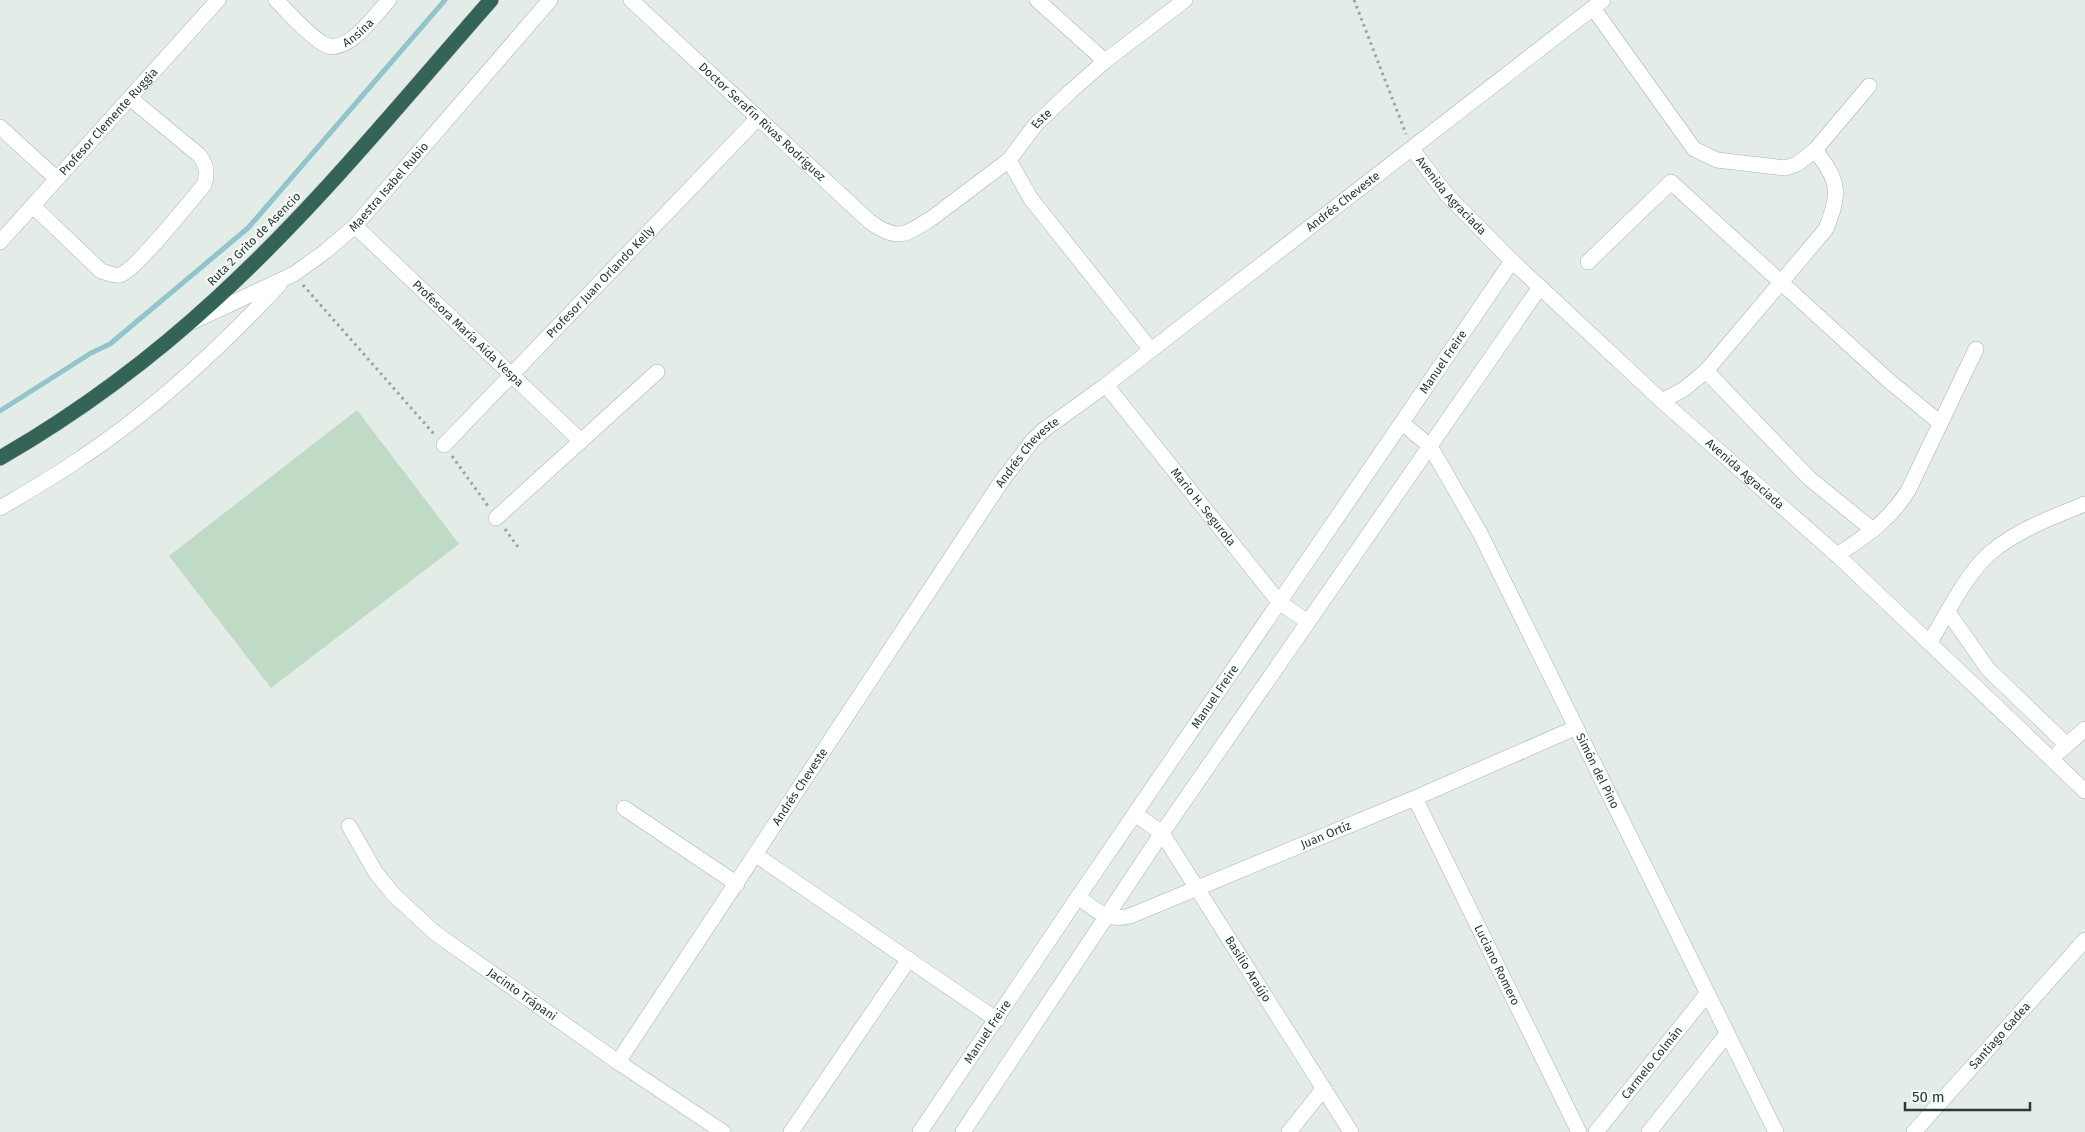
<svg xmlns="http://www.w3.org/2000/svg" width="2085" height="1132" font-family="'Fira Sans',sans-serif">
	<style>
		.green { fill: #bfdac5 }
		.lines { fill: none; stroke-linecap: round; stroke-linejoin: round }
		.stream { stroke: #92c4cb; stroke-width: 5 }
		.street-casing { stroke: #a7b3af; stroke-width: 16 }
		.highway-casing { stroke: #c2c8c6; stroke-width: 16 }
		.path { stroke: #88ac9f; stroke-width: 3; stroke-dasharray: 2.5 4; stroke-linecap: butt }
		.street { stroke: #fff; stroke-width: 15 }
		.highway { stroke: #346458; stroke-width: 15 }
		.labels { text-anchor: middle; stroke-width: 4.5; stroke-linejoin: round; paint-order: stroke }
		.street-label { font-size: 12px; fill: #253b35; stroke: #f4f9f6 }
	</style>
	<rect width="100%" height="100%" fill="#e4ece8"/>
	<path class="green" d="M357 410 459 544 271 688 169 556Z"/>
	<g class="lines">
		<path class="stream" d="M0 411 91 353 110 344 248 228 445 0"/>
		<defs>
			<g id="street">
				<path id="s1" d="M276 0C290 14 305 32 322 43 345 59 375 15 389 0"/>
				<path id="s2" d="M631 0 869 221C897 242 905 235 932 218L1009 160 1036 124 1071 91 1105 61 1185 0"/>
				<path d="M1037 0 1105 61"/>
				<path d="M1593 8 1694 149 1717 160 1785 168 1797 164 1815 150 1869 86"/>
				<path d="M0 127 57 179"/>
				<path id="s3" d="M1412 149 1447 195 1512 261 1662 401 1837 555 2085 791"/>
				<path d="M1009 160 1031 199 1151 350"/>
				<path d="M33 206 101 271C107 273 114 276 120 275 136 270 190 201 204 185 208 174 207 165 199 155L130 98"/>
				<path id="s4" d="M355 226 581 441"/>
				<path id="s5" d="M0 242 218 0"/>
				<path d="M1588 262 1671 182 1888 380 1940 423"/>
				<path id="s6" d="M192 322 294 274 326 251 355 226 550 0"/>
				<path d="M1706 371 1810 479 1873 530"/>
				<path id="s7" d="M1106 385 1279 602 1308 622"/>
				<path d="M1662 401 1684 389 1706 371 1826 229C1841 192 1839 181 1815 150"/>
				<path id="s8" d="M1402 423 1430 446 1480 533 1776 1132"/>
				<path id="s9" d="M444 445 757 119"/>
				<path d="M0 508C27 492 55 476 81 458 154 410 219 349 279 285"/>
				<path d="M496 518 657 372"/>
				<path d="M1837 555C1868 534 1887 523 1908 491L1976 349"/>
				<path d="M1948 612 1988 669 2067 745"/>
				<path d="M1930 642C1946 615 1967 573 1990 553 2017 530 2053 517 2085 504"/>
				<path d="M2060 751 2085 729"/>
				<path id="s10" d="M1415 798 1579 1132"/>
				<path d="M624 808 737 884"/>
				<path id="s11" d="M1135 814 1162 833 1351 1132"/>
				<path id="s12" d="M349 826 376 873 393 894 435 933 618 1062 723 1132"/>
				<path d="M756 855 997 1020"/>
				<path id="s13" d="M1078 897C1098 911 1105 922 1130 916L1415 798 1575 728"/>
				<path id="s14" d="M618 1062 1001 482 1033 440 1045 429 1106 385 1603 0"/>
				<path d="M791 1132 909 959"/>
				<path id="s15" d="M920 1132 1078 897 1512 261"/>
				<path d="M963 1132 1162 833 1540 287"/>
				<path d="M1289 1132 1324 1088"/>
				<path id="s16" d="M1596 1132 1707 994"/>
				<path d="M1649 1132 1727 1034"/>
				<path id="s17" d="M1914 1132 2085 940"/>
			</g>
			<path id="highway" d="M0 458C78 413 152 358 218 297 317 206 403 100 491 0"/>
		</defs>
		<use href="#street" class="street-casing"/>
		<use href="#highway" class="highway-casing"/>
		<path class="path" d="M1354 0 1406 134
			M303 285 434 434
			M452 456 488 506
			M505 529 518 547"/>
		<use href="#street" class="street"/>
		<use href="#highway" class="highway"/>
	</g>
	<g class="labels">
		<g class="street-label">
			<text dy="4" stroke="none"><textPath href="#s1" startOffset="104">Ansina</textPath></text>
			<text dy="4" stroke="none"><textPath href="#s2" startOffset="544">Este</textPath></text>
			<text dy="4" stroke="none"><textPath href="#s5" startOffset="162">Profesor Clemente Ruggia</textPath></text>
			<text dy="4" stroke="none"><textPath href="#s2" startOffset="179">Doctor Serafín Rivas Rodríguez</textPath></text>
			<text dy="4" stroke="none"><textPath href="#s6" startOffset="242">Maestra Isabel Rubio</textPath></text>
			<text dy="4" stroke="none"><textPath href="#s3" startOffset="61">Avenida Agraciada</textPath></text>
			<text dy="4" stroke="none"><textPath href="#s14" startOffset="1139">Andrés Cheveste</textPath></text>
			<text transform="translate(254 239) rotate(-45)" y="4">Ruta 2 Grito de Asencio</text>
			<text dy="4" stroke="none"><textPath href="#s9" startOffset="226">Profesor Juan Orlando Kelly</textPath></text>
			<text dy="4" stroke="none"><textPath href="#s4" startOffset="156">Profesora María Aída Vespa</textPath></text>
			<text dy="4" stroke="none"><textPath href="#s15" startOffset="931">Manuel Freire</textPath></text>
			<text dy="4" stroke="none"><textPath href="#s14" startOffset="735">Andrés Cheveste</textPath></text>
			<text dy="4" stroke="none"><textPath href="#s3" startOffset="466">Avenida Agraciada</textPath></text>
			<text dy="4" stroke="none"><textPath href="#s7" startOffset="156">Mario H. Segurola</textPath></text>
			<text dy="4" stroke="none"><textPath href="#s15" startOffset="526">Manuel Freire</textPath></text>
			<text dy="4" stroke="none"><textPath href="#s8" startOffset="402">Simón del Pino</textPath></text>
			<text dy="4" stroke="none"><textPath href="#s14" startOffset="330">Andrés Cheveste</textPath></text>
			<text dy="4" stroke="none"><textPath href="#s13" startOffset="270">Juan Ortíz</textPath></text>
			<text dy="4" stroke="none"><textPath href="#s10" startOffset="186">Luciano Romero</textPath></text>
			<text dy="4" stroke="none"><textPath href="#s11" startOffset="194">Basilio Araújo</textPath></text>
			<text dy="4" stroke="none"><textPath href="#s12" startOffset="245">Jacinto Trápani</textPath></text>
			<text dy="4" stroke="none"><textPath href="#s15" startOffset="121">Manuel Freire</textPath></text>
			<text dy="4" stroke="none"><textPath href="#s17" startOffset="129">Santiago Gadea</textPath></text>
			<text dy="4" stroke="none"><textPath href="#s16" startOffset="89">Carmelo Colmán</textPath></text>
		</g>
	</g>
	<path d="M1905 1102v8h125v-8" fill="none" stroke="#253b35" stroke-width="2.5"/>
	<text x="1912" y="1102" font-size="15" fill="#253b35" stroke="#f4f9f6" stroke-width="4" paint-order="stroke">50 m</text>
</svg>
